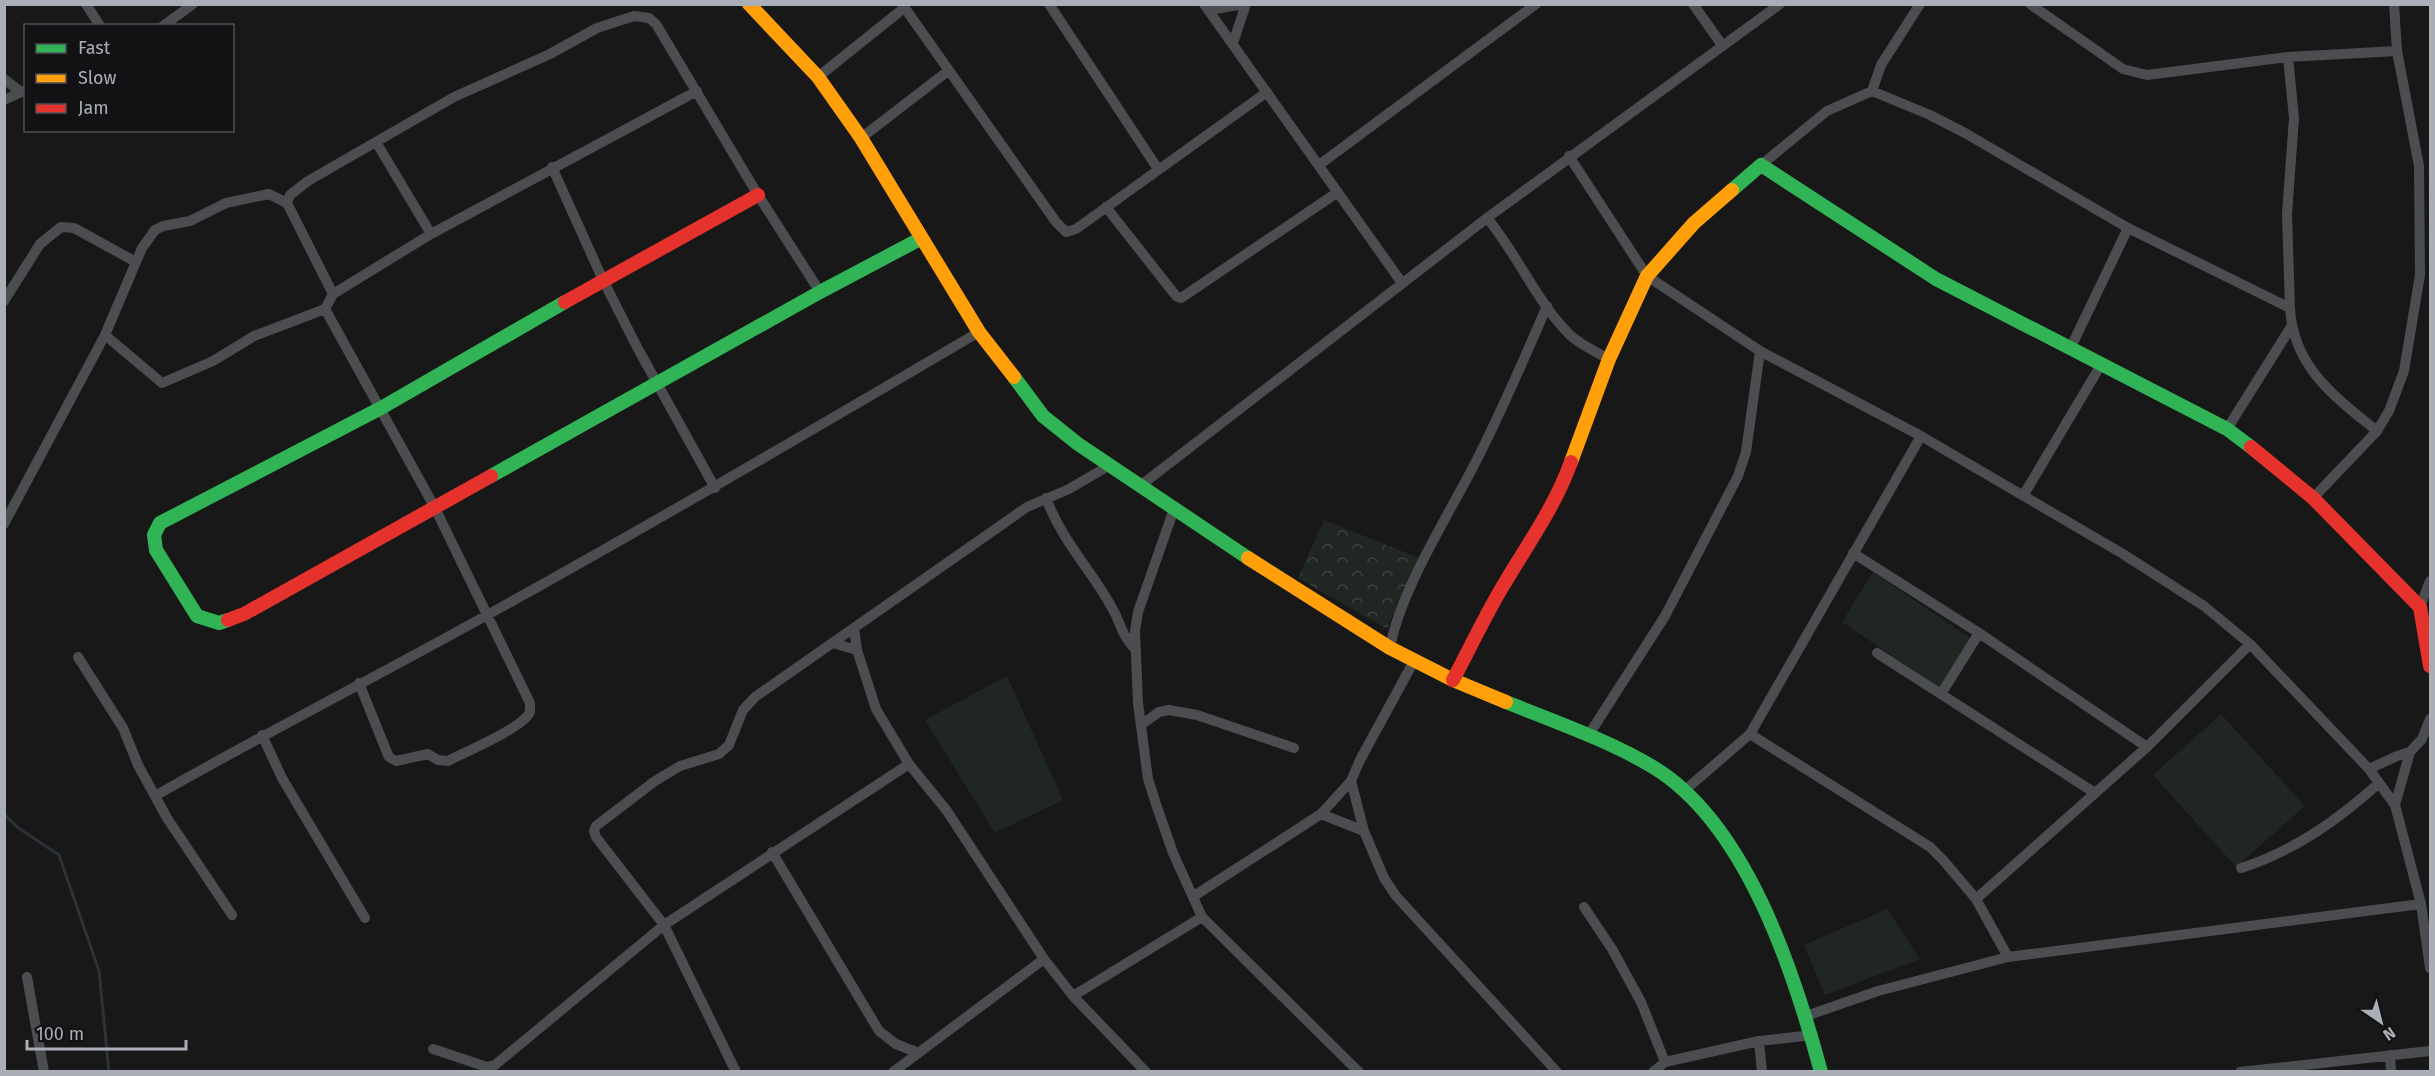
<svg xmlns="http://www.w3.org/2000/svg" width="2435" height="1076" font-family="'Fira Sans',sans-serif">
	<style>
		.green { fill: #202621 }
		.park { fill: url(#park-crowns) }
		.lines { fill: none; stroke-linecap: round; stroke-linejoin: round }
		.stream { stroke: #2c3239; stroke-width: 3 }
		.street { stroke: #4c4d50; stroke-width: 10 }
		.fast { stroke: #30b455; stroke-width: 14 }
		.slow { stroke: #ff9f0a; stroke-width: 14 }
		.jam { stroke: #e5322d; stroke-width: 14 }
	</style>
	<defs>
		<pattern id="park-crowns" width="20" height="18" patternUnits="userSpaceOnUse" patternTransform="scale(1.5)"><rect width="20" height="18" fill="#202621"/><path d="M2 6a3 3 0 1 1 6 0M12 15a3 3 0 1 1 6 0" fill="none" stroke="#3e433f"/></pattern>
	</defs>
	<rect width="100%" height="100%" fill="#181818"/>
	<path class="green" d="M1873 572 1973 640 1940 688 1842 622Z
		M1007 676 1063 800 995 833 925 720Z
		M2221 714 2305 806 2236 867 2153 775Z
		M1887 909 1920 959 1825 995 1804 945Z"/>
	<path class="park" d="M1324 520 1419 558 1387 629 1298 578Z"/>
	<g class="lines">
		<path class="stream" d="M4 814 17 827 59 855 99 971 109 1072"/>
		<path class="street" d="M86 4 100 26
			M902 4 1056 222 1066 232 1076 229 1267 92
			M1049 4 1158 169
			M1204 4 1402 283
			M1693 4 1722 45
			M2030 4 2123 69 2147 75 2288 57 2397 51
			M1209 10 1244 4
			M163 26 193 4
			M1233 43 1246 4
			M2288 57 2294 118 2287 214 2290 308
			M818 77 904 8
			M4 79 21 92
			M1872 91 1881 65 1920 4
			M4 100 26 90
			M861 138 948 71
			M376 142 431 234
			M1569 156 1647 276 1760 351 1921 436 2123 554 2204 606 2250 644 2369 769 2395 805 2421 904 2430 968
			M1319 165 1536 4
			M1761 165 1827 111 1872 91 1930 115 1965 133 2128 228
			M552 167 603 280 637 347 715 488
			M1106 207 1176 296 1181 298 1338 192
			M1487 218C1516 252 1538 304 1570 335 1581 345 1596 352 1609 359
			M333 294 287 203 290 195 308 181 454 97 550 54 597 28 634 16 649 18 656 24 758 195 820 292
			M4 301 40 244 61 227 74 228 136 262
			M325 309 435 508 530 703C530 704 530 711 530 712 523 728 465 752 448 761L438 760 428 754 396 761 389 757 386 750 359 683
			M105 335 162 383 213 361 254 336 325 309 333 294 431 234 697 91
			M2071 347 2128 228 2290 308C2293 367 2335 397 2377 431L2313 498
			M2227 429 2291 327
			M2377 431 2389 411 2404 371 2420 275 2419 166 2397 51 2394 4
			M1140 486 1487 218 1780 4
			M2023 496 2102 363
			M1046 498C1062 541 1089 567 1111 606 1122 624 1119 632 1136 650
			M1174 509 1138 612 1135 631 1138 703 1148 779 1157 807 1173 853 1202 917 1359 1072
			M4 524 105 335 142 248 155 230 163 226 190 221 226 203 269 194 287 203
			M1853 553 1979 633 2147 747
			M2420 607 2430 581
			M854 628 857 650 876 709 909 764 947 811 1044 959 1073 996 1146 1072
			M833 643 857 650
			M1390 648C1400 592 1445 521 1472 469 1500 416 1523 361 1547 306
			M1877 653 2095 793
			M78 657 123 728 138 765 167 818 232 915
			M1414 661 1360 760 1351 781 1364 831 1384 878 1396 896 1557 1072
			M1941 694 1979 633
			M1141 725 1159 712 1169 710 1197 715 1294 748
			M1750 734 1930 847 1944 861 1976 899 2008 957
			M262 735 282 778 365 918
			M1588 736 1665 616 1738 476 1746 452 1760 351
			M2369 769 2397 756 2410 752
			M1684 791 1750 734 1921 436
			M155 796C265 733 378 676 489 614 654 523 816 428 979 332
			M2395 805 2410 752 2422 739 2430 719
			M1321 814 1364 831
			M772 852 879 1031 896 1044 916 1052
			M2241 868C2294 851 2338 820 2379 783
			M1194 896 1321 814 1351 781
			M1976 899 2147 747 2250 644
			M1584 907 1612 949 1641 1002 1665 1062
			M27 977 44 1072
			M1073 996 1202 917
			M1806 1016 1878 991 2008 957 2421 904
			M1759 1041 1762 1072
			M433 1049 487 1067 495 1065 664 925 909 764
			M2390 1055 2391 1072
			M736 1072 664 925 596 837 594 831 596 826 655 781 680 766 719 754 729 745 743 710 755 697 1027 507 1069 489 1110 465
			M893 1072 1044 959
			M1653 1072 1665 1062 1759 1041 1813 1035
			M2240 1072 2430 1051"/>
		<path class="fast" d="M1732 190 1761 165 1936 279 2227 429 2251 447
			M1014 377 1043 416 1078 444 1248 558
			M491 476 820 292 920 239
			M228 620 219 623 197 616 156 550 154 535 160 523 381 408 565 302
			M1506 702C1553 721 1610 741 1653 767 1746 823 1794 972 1821 1072"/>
		<path class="slow" d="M749 4 818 77 861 138 979 332 1014 377
			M1571 462 1609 359 1647 276 1694 223 1732 190
			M1248 558 1390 648 1453 680 1506 702"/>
		<path class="jam" d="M565 302 758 195
			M2251 447 2313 498 2420 607 2430 666
			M228 620 244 614 491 476
			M1453 680C1469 650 1483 620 1500 591 1525 548 1554 509 1571 462"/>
	</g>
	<rect width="2435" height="1076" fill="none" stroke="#aaaeb7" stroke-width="12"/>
	<rect x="24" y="24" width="210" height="108" fill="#121214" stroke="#4f5055" stroke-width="1.5"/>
	<rect x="36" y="44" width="30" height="9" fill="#30b455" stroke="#4f5055" stroke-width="1.5"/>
	<text x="78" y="54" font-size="18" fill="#aaaeb7">Fast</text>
	<rect x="36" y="74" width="30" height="9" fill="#ff9f0a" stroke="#4f5055" stroke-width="1.5"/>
	<text x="78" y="84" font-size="18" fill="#aaaeb7">Slow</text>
	<rect x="36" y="104" width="30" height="9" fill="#e5322d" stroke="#4f5055" stroke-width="1.5"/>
	<text x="78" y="114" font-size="18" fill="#aaaeb7">Jam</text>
	<g transform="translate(2381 1022) rotate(145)" stroke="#121214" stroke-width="4.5" paint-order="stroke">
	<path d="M0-4.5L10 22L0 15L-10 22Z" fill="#aaaeb7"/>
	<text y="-9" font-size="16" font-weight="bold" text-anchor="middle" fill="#aaaeb7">N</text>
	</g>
	<path d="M27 1040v9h159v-9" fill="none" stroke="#aaaeb7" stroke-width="3"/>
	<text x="36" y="1040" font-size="18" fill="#aaaeb7" stroke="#121214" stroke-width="4.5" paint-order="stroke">100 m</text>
</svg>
